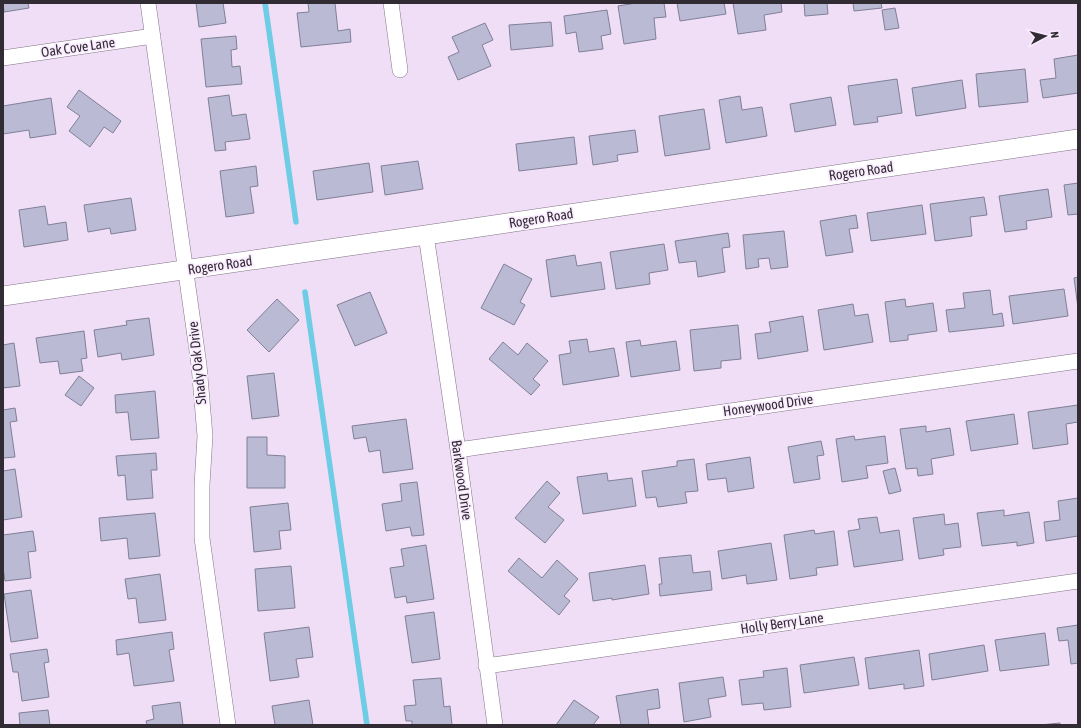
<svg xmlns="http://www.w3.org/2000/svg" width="1081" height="728" font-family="'Asap Condensed',sans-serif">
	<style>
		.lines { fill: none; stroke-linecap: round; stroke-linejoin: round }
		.stream { stroke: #6ecde5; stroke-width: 5.5 }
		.building { fill: #babad4; stroke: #808098 }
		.minor-casing { stroke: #837388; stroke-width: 16 }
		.tertiary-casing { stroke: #837388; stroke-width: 20 }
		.minor { stroke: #fff; stroke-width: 15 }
		.tertiary { stroke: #fff; stroke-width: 19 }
		.labels { text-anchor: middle; stroke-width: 3.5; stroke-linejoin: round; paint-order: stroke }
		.street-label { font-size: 14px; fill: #312b33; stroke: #faecff }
	</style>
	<rect width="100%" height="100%" fill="#efdef5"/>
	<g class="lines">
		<path class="stream" d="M265 3 296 222
			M305 292 367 725"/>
	</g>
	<path class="building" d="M3 3H28L29 8 4 12Z
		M196 3H223L226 23 199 27Z
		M308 3H335L338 31 350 29 351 42 301 47 297 13 309 12Z
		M636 3H664L666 17 654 18 656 39 624 44 618 6Z
		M677 3H724L726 14 680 21Z
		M733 3H781L782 12 764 15 766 30 738 34Z
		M804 3H827L828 14 805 16Z
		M853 3H881L882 8 854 11Z
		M895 8 899 28 885 30 882 10Z
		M607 10 611 34 601 36 603 49 579 52 576 32 566 34 564 16Z
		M551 22 553 46 511 50 509 25Z
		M485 23 493 40 482 45 491 66 458 80 448 57 459 52 452 37Z
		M236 36 237 49 231 50 232 67 240 66 242 84 206 87 201 39Z
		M1078 55V93L1043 98 1040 80 1056 78 1054 59Z
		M1025 69 1028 102 979 107 976 74Z
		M897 79 902 113 877 117 878 122 854 125 848 86Z
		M962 80 966 108 916 116 912 88Z
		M79 90 121 121 113 133 104 127 90 147 69 131 80 116 67 107Z
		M229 95 232 116 246 114 250 139 225 142 226 150 215 151 208 98Z
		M740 96 742 110 762 107 767 136 726 143 719 100Z
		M831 97 836 125 795 132 790 104Z
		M51 98 56 134 30 138 29 130 3 134V106Z
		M704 109 710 149 665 156 659 116Z
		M635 130 638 152 617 155 618 161 593 165 589 136Z
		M574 137 577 164 519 171 516 144Z
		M418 161 423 189 385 195 381 166Z
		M369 163 373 192 317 200 313 171Z
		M256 166 258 186 250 187 254 213 226 217 220 171Z
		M1078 183V214L1068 215 1064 185Z
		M1048 189 1052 217 1026 221 1027 229 1005 232 999 196Z
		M984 197 987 215 970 217 972 236 935 241 930 204Z
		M131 198 136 230 111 234 110 228 88 232 84 205Z
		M922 205 926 234 871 241 867 213Z
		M45 206 48 225 66 222 68 240 24 247 19 210Z
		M856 215 858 228 849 229 853 252 826 256 820 221Z
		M784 231 788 267 771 269 769 258 758 259 759 267 746 269 743 235Z
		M728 233 730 247 722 248 725 272 698 277 696 261 679 263 675 241Z
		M664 244 668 270 649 273 650 284 616 289 610 252Z
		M575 255 577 266 601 262 605 289 551 297 546 260Z
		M504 264 532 279 520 302 525 305 514 325 481 308Z
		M1078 277V308L1074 278Z
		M1064 289 1068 316 1013 324 1009 296Z
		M990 290 993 315 1002 313 1004 326 949 332 946 310 965 308 963 293Z
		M370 292 387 333 355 346 337 305Z
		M277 299 299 320 269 352 247 330Z
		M905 299 906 307 933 303 937 331 908 335V340L890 342 885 302Z
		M853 304 855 316 868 314 873 342 824 350 818 310Z
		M803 316 808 351 758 359 755 334 771 332 769 322Z
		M149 318 154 355 122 360 121 353 98 357 94 330 127 325 126 321Z
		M738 325 741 359 721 361V368L694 371 690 330Z
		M84 331 87 358 81 359 83 371 60 374 58 361 40 363 36 338Z
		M587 339 589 352 614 348 619 376 563 385 559 355 571 353 569 341Z
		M640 340 641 346 676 341 680 370 631 377 626 342Z
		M503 342 518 355 527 343 548 361 533 379 540 385 531 395 489 359Z
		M14 343 20 386 3 388V345Z
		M274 373 279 416 252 419 247 376Z
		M79 376 94 388 81 406 65 395Z
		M155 391 159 438 131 440 128 412 116 413 115 395Z
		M1078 405V422L1066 424 1068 444 1033 449 1028 412Z
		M15 408 17 421 10 422 15 457 3 458V410Z
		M1014 414 1018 444 971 451 966 421Z
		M406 419 413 469 383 473 380 450 369 452 366 437 354 439 352 426Z
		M926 426V432L950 428 954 455 931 459 933 474 918 476 917 468 906 469 900 429Z
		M854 436 855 440 885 436 888 463 866 466 868 478 842 482 836 439Z
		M247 437H267V455L285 456V488H247Z
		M821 441 824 455 817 456 820 479 794 483 788 447Z
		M156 453 157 470H151L153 498 127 500 125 475 118 476 116 456Z
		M750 457 754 488 728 492 726 478 708 480 706 464Z
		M694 459 698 491 685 492 687 503 658 507 656 497 646 498 642 471 677 466V461Z
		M895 468 901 491 889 494 883 471Z
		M15 469 22 517 3 520V471Z
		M607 473 608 481 632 478 636 506 583 514 577 477Z
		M547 481 560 493 548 507 564 520 545 543 515 518Z
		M417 482 424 535 412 536 410 527 386 531 382 504 402 501 400 484Z
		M1078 498V536L1046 541 1044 522 1060 520 1058 501Z
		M288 503 291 530 279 531 281 549 254 552 250 507Z
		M1004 510V516L1029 512 1034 543 1017 546V542L982 546 977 513Z
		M155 513 160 556 129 559 127 538 101 541 99 518Z
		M944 514 945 525 958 523 961 547 943 549 944 555 919 559 913 518Z
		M877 517 880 533 899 530 903 560 854 567 848 531 860 529 858 519Z
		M814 530 815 534 834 531 838 565 816 568 817 575 790 579 784 535Z
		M33 531 36 551 28 552 31 578 5 581 3 568V535Z
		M771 543 777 580 747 584 746 575 722 579 718 551Z
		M426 545 434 599 407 603 406 596 395 598 390 568 404 566 401 549Z
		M691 555 693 573 710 571 712 590 660 596 659 584H662L659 558Z
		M519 558 542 578 557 560 578 579 564 596 570 601 559 615 508 571Z
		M645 565 649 594 612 600V598L593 601 589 573Z
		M291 566 295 608 258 611 255 569Z
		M160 574 166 620 139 623 136 598 128 599 125 579Z
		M31 590 38 638 11 642 4 594Z
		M434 612 440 659 412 663 405 616Z
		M1078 625V663L1071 664 1068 640 1059 641 1057 628Z
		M309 627 313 657 296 659 299 677 270 681 264 633Z
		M172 632 174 649 169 650 174 681 134 686 129 653 117 655 116 640Z
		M1045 633 1049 665 1000 671 995 640Z
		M984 645 988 671 932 680 929 654Z
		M47 649 49 662 44 663 49 697 22 701 18 672H13L10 654Z
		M919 650 924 686 904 689V684L869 689 865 658Z
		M854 657 859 685 804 693 800 665Z
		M787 668 791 707 764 710 763 703 742 705 739 680 764 677 763 671Z
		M723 677 726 696 708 699 711 717 684 722 679 683Z
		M441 678 444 707 450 706 452 725H412V721H406L404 706 416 705 413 680Z
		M658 689 660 708 647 710 649 725H621L616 696Z
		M309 700 313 725H275L272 706Z
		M574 700 599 717 593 725H556Z
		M180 702 183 725H147L146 721 154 719 152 706Z
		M48 710 50 725H20L19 713Z
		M1060 723V725H1040Z"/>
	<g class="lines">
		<defs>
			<path id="minor" d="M148 3 199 365 205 436 202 485V538L228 725
				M391 3 400 70
				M3 58 153 36
				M426 235 458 450 495 725
				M458 450 1078 361
				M486 666 1078 581"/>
			<path id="tertiary" d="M3 296 426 235 1078 139"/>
		</defs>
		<use href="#minor" class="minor-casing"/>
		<use href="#tertiary" class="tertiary-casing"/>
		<use href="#minor" class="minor"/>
		<use href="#tertiary" class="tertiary"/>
	</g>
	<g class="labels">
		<g class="street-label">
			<text transform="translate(78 47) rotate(-8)" y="5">Oak Cove Lane</text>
			<text transform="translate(861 171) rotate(-8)" y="5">Rogero Road</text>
			<text transform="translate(541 218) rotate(-9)" y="5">Rogero Road</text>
			<text transform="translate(220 265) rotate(-8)" y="5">Rogero Road</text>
			<text transform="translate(197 363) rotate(-96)" y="5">Shady Oak Drive</text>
			<text transform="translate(768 405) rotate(-8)" y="5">Honeywood Drive</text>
			<text transform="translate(462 480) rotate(82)" y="5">Barkwood Drive</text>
			<text transform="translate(782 623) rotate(-8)" y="5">Holly Berry Lane</text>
		</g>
	</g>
	<rect width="1081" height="728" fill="none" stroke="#312b33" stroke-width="8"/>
	<g transform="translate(1045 36) rotate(83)" stroke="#faecff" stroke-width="3" paint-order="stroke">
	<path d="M0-3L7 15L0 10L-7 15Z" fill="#312b33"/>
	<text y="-6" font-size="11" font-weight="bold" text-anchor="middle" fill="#312b33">N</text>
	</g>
</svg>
